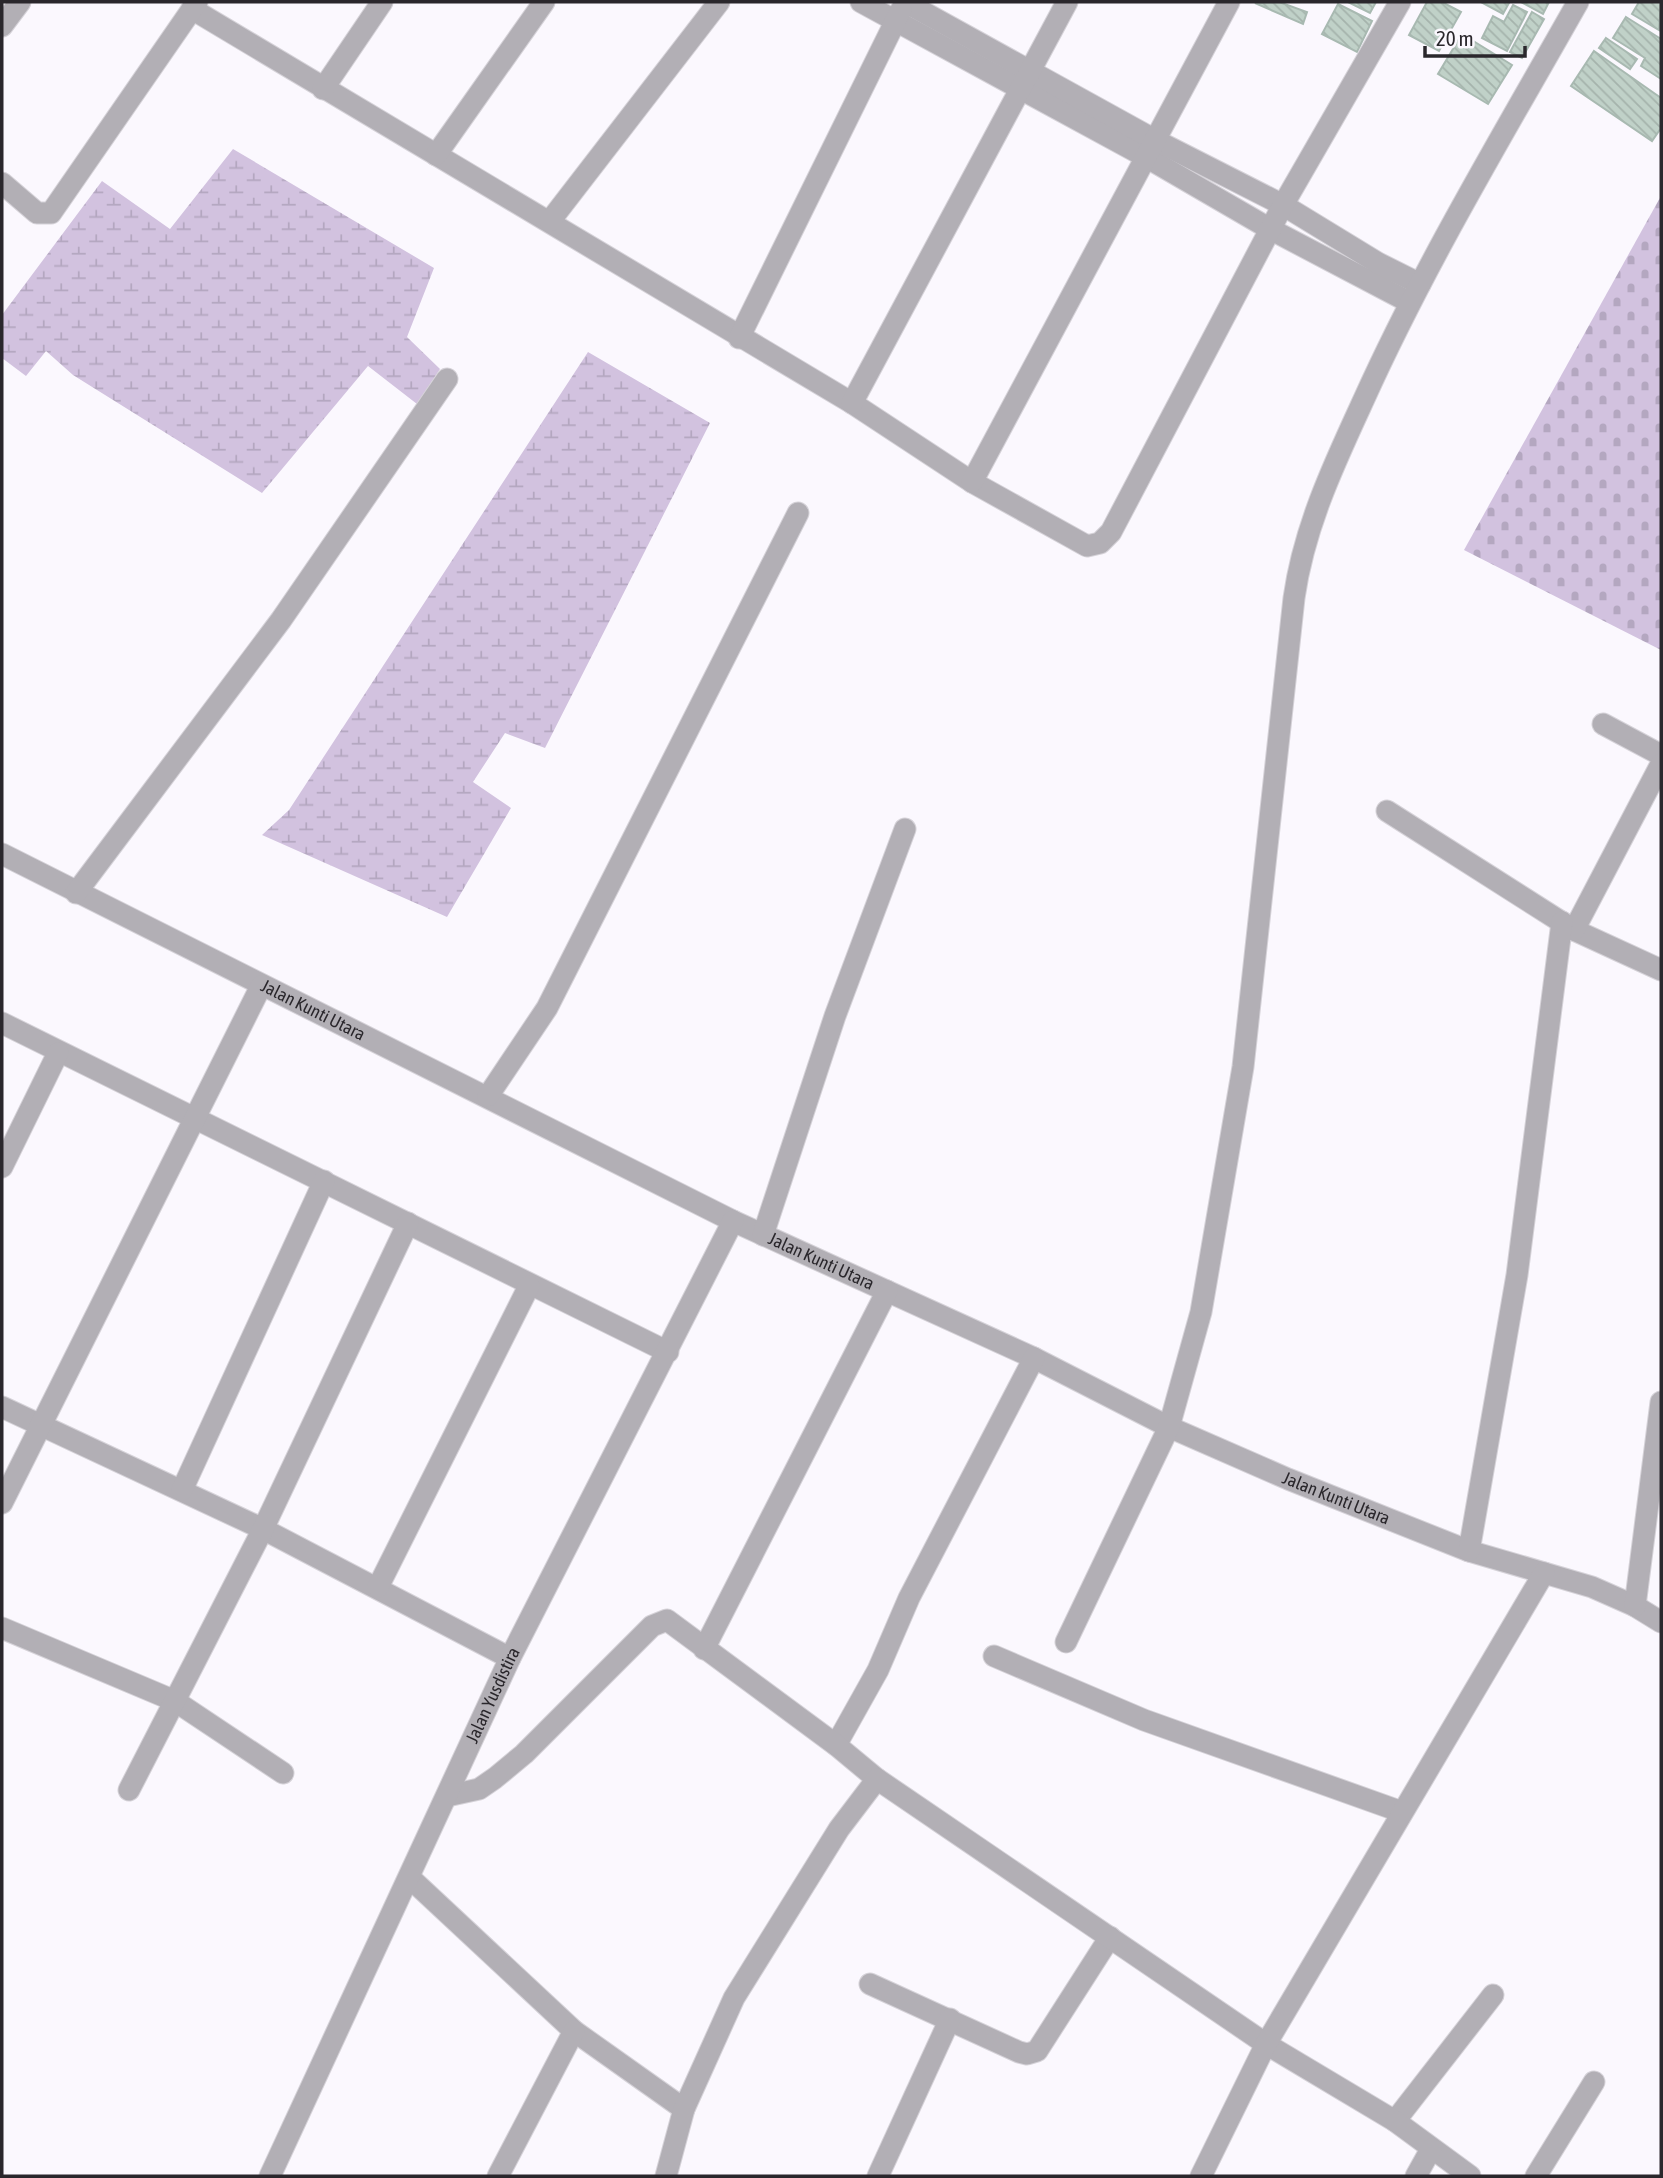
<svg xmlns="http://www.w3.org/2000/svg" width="1663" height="2178" font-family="'Asap Condensed',sans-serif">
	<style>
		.wetland { fill: url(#wetland-marsh) }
		.cemetery { fill: url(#cemetery-stones) }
		.building { fill: url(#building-back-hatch); stroke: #a8b9b1; stroke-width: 2 }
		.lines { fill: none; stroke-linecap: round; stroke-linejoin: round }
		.street-casing { stroke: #d5d2d8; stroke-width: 23 }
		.street { stroke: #b2afb5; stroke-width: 21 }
		.labels { text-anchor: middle; stroke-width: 6; stroke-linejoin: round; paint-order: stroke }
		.street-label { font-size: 18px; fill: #2a272c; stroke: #fbf8fe }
	</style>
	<defs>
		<pattern id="wetland-marsh" width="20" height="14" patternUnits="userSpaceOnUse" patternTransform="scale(1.75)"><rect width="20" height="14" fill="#d2c2df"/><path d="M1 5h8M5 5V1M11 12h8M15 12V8" fill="none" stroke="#b4a7c0"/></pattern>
		<pattern id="cemetery-stones" width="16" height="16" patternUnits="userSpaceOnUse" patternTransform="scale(1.75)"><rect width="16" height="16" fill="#d2c2df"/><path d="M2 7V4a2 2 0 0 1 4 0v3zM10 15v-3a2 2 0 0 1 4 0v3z" fill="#b4a7c0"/></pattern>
		<pattern id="building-back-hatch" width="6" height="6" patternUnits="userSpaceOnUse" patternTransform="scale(1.75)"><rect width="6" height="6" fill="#c0d1c8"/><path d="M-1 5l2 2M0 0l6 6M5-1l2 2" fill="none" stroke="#a5b3ac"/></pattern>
	</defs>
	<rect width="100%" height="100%" fill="#fbf8fe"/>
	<path class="wetland" d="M233 149 434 268 407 337 440 369 417 404 368 366 262 493 73 375 46 351 26 376 2 358V315L102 181 170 229Z
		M588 352 710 423 545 748 505 733 473 782 511 808 447 917 262 835 289 810Z"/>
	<path class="cemetery" d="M1661 196V650L1464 550Z"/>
	<path class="building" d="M1279 2 1307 12 1303 24 1255 3Z
		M1348 2H1376L1370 13Z
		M1427 2H1442L1461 12 1439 51 1409 35Z
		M1481 2H1507L1509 3 1503 14Z
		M1521 2H1549L1543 14Z
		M1639 2H1661L1659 30 1632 14Z
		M1338 4 1372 21 1357 52 1322 34Z
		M1513 5 1527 12 1507 51 1482 38 1493 16 1504 22Z
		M1532 12 1544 19 1522 58 1510 52Z
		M1626 17 1661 39V79L1641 66 1645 58 1613 38Z
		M1462 34 1512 65 1488 104 1438 74Z
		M1606 38 1637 59 1630 69 1599 48Z
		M1594 51 1661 98V128L1652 141 1571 86Z"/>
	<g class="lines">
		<defs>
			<g id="street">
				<path d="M861 2 1146 157 1270 229 1409 302"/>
				<path d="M905 2 1155 140 1283 205 1378 263 1420 284"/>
				<path d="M192 9 852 403 972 482 1087 546 1100 543 1111 532 1283 205 1400 2"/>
				<path d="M2 26 20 2"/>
				<path d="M323 89 382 2"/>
				<path d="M436 155 544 2"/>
				<path d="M2 183 37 213H51L197 2"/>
				<path d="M550 221 719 2"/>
				<path d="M739 338 901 10"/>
				<path d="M852 403 1067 2"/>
				<path d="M972 482 1229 2"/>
				<path d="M1603 724 1661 755"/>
				<path d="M1387 811 1574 930 1661 970"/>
				<path id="s1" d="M2 854 733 1221 1034 1358 1169 1427 1288 1479 1469 1551 1592 1587 1635 1606 1661 1622"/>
				<path d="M76 893 281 620 447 379"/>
				<path d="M1574 930 1661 764"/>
				<path d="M2 1023 668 1352"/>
				<path d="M488 1096 547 1008 798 513"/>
				<path d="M2 1167 58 1053"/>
				<path d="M763 1235 835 1016 905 829"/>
				<path d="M2 1407 263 1529 510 1658"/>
				<path d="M182 1490 324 1181"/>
				<path d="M2 1503 261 986"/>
				<path d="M1469 1551 1517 1275 1562 922"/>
				<path d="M378 1587 529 1286"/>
				<path d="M1635 1606 1661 1402"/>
				<path d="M2 1628 175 1701 283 1773"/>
				<path d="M1066 1642 1169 1427 1201 1312 1243 1067 1294 598C1304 527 1334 464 1364 399 1426 262 1504 133 1578 2"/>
				<path d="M704 1649 887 1291"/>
				<path d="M994 1656 1144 1720 1402 1812"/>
				<path d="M836 1745 878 1670 909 1598 1034 1358"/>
				<path d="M129 1790 263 1529 408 1223"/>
				<path d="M447 1796 479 1789 495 1778 524 1754 652 1626 667 1620 836 1745 877 1779"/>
				<path d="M410 1878 574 2031 684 2109"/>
				<path d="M870 1984 1019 2052 1027 2054 1037 2051 1110 1937"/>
				<path d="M1395 2121 1493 1995"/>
				<path id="s2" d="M270 2176 510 1658 733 1221"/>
				<path d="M498 2176 574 2031"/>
				<path d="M666 2176 684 2109 734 1998 839 1829 877 1779 1266 2044 1395 2121 1470 2176"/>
				<path d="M878 2176 950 2019"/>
				<path d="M1201 2176 1266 2044 1544 1573"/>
				<path d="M1416 2176 1431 2149"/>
				<path d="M1536 2176 1594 2082"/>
			</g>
		</defs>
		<use href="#street" class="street-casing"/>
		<use href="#street" class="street"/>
	</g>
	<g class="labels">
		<g class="street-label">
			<text dy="6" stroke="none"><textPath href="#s1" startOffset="348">Jalan Kunti Utara</textPath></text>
			<text dy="6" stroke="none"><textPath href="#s1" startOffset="915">Jalan Kunti Utara</textPath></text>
			<text dy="6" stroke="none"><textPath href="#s1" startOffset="1482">Jalan Kunti Utara</textPath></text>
			<text dy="6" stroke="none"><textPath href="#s2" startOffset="530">Jalan Yusdistira</textPath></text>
		</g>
	</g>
	<rect width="1663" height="2178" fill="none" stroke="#2a272c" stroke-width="7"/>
	<path d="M1425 46v10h100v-10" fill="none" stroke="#2a272c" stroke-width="3.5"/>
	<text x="1436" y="46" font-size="21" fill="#2a272c" stroke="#fbf8fe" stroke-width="5" paint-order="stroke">20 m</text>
</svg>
